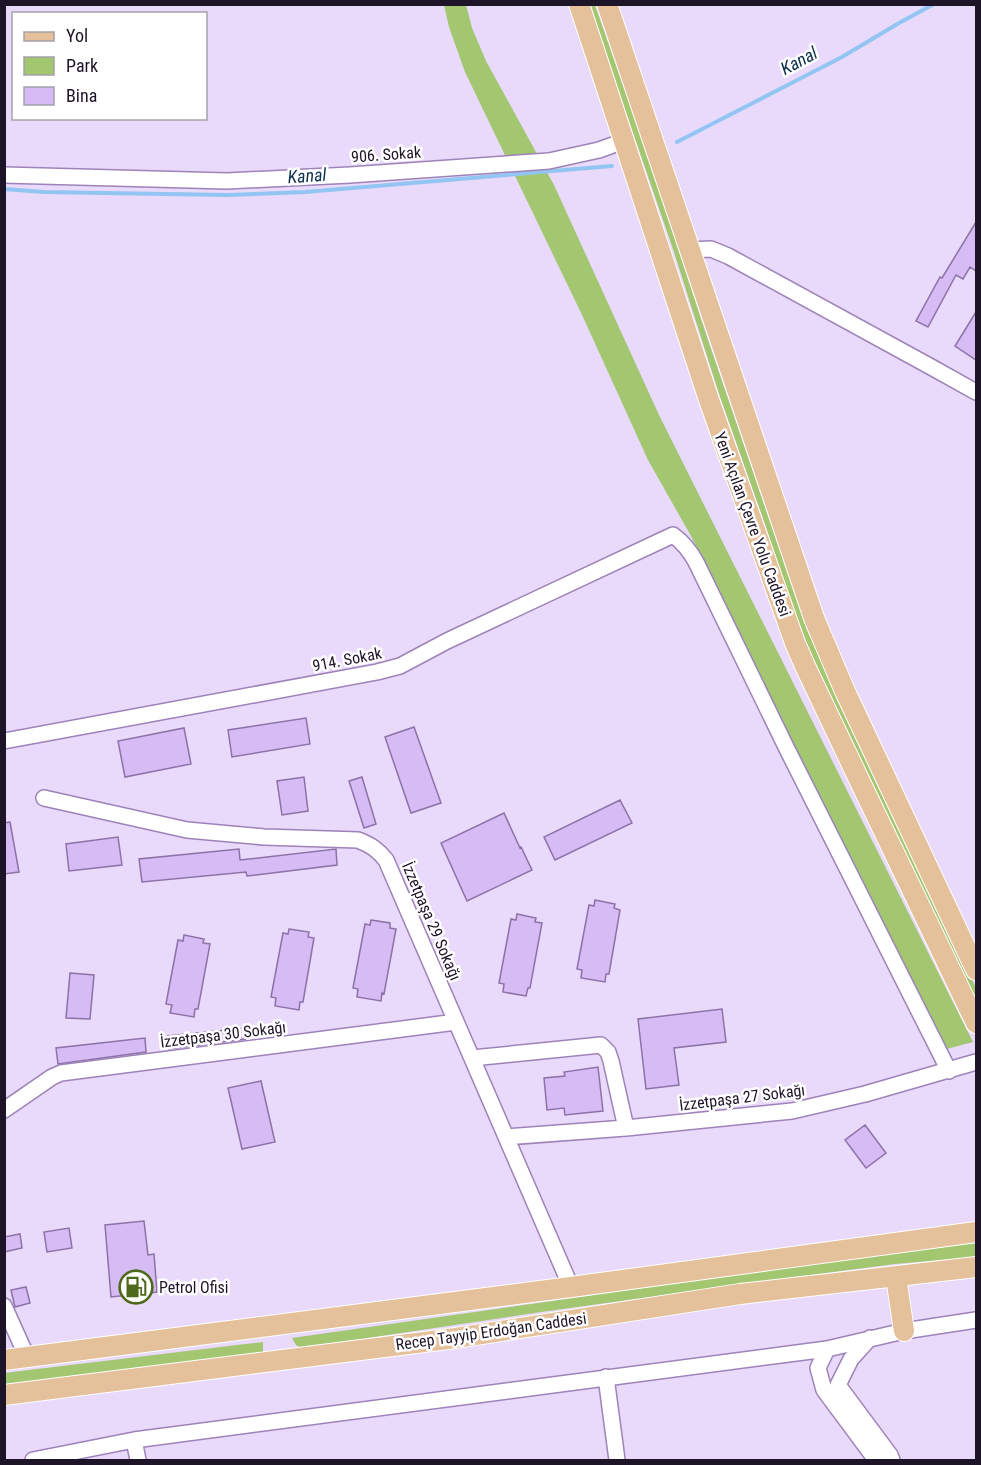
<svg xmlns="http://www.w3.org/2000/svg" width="981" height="1465" font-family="'Roboto Condensed',sans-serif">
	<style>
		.green { fill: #a3c670 }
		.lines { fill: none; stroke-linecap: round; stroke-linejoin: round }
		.stream { stroke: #93c5f2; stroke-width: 4 }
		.building { fill: #d6bbf4; stroke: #8c72a6; stroke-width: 1.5 }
		.minor-casing { stroke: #9d83b8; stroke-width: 18 }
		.major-casing { stroke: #fff; stroke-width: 22 }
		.minor { stroke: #fff; stroke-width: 15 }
		.major { stroke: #e4c19b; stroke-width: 20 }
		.labels { text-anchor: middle; stroke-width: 5; stroke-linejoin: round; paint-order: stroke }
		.street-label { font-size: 16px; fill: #1e1428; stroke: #fff }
		.poi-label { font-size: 16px; fill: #1e1428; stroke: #fff; text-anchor: start }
		.water-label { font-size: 18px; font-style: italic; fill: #0b314f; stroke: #fff }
	</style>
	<rect width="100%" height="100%" fill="#e9d9fb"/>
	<path class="green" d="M444 5H466L472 28 486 61 554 185 659 415 973 1042 943 1050 691 536 648 460 583 317 465 72 449 27Z
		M589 5H595L644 145 707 337 807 630 878 782 976 988V1003L839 716 798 624 766 527 720 397 674 252Z
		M976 1243V1257L895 1264 803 1276 541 1312 301 1348 296 1345 292 1338 804 1265Z
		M263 1342V1352L5 1385 4 1373Z"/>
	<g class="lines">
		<path class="stream" d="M677 142 842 57 899 23 934 4
			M4 189 44 192 227 195 305 192 612 166"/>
	</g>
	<path class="building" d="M976 222V271L970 267 963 279 956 275 928 327 916 321 940 277 942 278Z
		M976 312V360L955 346Z
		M306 718 310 744 232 757 228 730Z
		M414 727 441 803 411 813 385 737Z
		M184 728 191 764 125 777 118 741Z
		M304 777 308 811 282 815 277 781Z
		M362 777 376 824 364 828 349 781Z
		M620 800 632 823 555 860 544 837Z
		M504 813 520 848 521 847 532 870 467 901 441 843Z
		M10 822 19 872 4 874V823Z
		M118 837 122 865 69 871 66 844Z
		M239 849 240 860 336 849 337 865 247 876 246 872 142 882 139 859Z
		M595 900 615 904 614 908 620 910 609 974H606L605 982 581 978 582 970 577 969 589 905 594 906Z
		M517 914 536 918 535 922 542 923 530 988H528L526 996 503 992 504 984 499 983 511 919 516 920Z
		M371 920 390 923V928L396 929 384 994 382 993 381 1001 357 997 358 989 353 988 365 924 370 925Z
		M289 929 309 932 308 937 314 938 303 1002H300L299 1010 275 1006 276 998 271 997 283 933 288 934Z
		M184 935 204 939 203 943 210 944 198 1009H195L194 1017 170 1013 172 1005 166 1004 178 940 183 941Z
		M70 973 94 975 90 1019 66 1018Z
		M722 1009 726 1042 674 1048 679 1085 646 1089 638 1019Z
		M245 1028 246 1039 169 1049 168 1036Z
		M145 1038 146 1052 58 1064 56 1048Z
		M598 1067 603 1111 565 1115 564 1108 547 1110 544 1078 565 1076 564 1072Z
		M261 1081 275 1142 242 1149 228 1088Z
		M865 1125 886 1153 866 1168 845 1140Z
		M144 1221 148 1255 154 1254 157 1292 111 1297 105 1225Z
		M69 1228 72 1248 47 1252 44 1232Z
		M20 1234 22 1248 4 1252V1237Z
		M26 1287 30 1303 15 1307 11 1290Z"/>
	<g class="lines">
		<defs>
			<path id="minor" d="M4 175 227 181 350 175 549 161 599 150 624 141
				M690 250 711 249 728 256 933 368 976 392
				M4 741 377 672 400 666 447 641 673 535C684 543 690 551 696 562L787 749 949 1071
				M44 798 187 830 264 837 358 840C371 845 378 850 386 860L571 1287
				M472 1058 601 1045 608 1052 611 1061 626 1128
				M4 1110 52 1077 61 1073 456 1022
				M506 1137 626 1128 792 1111 865 1094 976 1062
				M4 1306 27 1357
				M870 1338 851 1359 838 1385 890 1455 892 1460
				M827 1349 818 1368 824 1390 876 1460
				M606 1377 617 1460
				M134 1440 138 1460
				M33 1460 134 1440 827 1349 904 1331 976 1320"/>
			<path id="major" d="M579 4 708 397 795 643 805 666 864 790 976 1023
				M607 4 814 618 844 689 976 970
				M896 1277 904 1331
				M4 1360 571 1287 976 1232
				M4 1395 456 1338 740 1294 976 1267"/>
		</defs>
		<use href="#minor" class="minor-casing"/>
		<use href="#major" class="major-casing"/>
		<use href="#minor" class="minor"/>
		<use href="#major" class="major"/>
	</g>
	<defs>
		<symbol id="fuel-ring" viewBox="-11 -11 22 22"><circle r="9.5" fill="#fff" stroke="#4e691c" stroke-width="1.5"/><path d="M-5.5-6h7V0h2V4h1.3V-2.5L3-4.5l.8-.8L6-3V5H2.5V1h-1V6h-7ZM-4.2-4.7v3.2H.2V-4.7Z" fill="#4e691c"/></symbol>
	</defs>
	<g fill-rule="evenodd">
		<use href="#fuel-ring" x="117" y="1268" width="38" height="38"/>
	</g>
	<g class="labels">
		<g class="street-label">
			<text transform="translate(386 154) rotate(-4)" y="6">906. Sokak</text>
			<text transform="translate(753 524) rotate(70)" y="6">Yeni Açılan Çevre Yolu Caddesi</text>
			<text transform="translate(347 659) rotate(-11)" y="6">914. Sokak</text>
			<text transform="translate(432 921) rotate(67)" y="6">İzzetpaşa 29 Sokağı</text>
			<text transform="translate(223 1034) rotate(-7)" y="6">İzzetpaşa 30 Sokağı</text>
			<text transform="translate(742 1097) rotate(-7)" y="6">İzzetpaşa 27 Sokağı</text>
			<text transform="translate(491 1331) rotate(-8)" y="6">Recep Tayyip Erdoğan Caddesi</text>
		</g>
		<g class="poi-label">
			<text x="159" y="1293">Petrol Ofisi</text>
		</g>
		<g class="water-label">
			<text transform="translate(799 61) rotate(-28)" y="6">Kanal</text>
			<text transform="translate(307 176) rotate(-4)" y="6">Kanal</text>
		</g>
	</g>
	<rect width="981" height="1465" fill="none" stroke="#1e1428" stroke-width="12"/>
	<rect x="12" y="12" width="195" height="108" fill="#ffffff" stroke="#a5a1a9" stroke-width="1.5"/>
	<rect x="24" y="32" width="30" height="9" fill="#e4c19b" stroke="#a5a1a9" stroke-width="1.5"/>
	<text x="66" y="42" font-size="18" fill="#1e1428">Yol</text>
	<rect x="24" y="57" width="30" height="18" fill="#a3c670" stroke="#a5a1a9" stroke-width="1.5"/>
	<text x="66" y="72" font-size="18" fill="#1e1428">Park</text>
	<rect x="24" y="87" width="30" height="18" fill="#d6bbf4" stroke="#a5a1a9" stroke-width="1.5"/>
	<text x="66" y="102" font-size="18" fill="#1e1428">Bina</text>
</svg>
